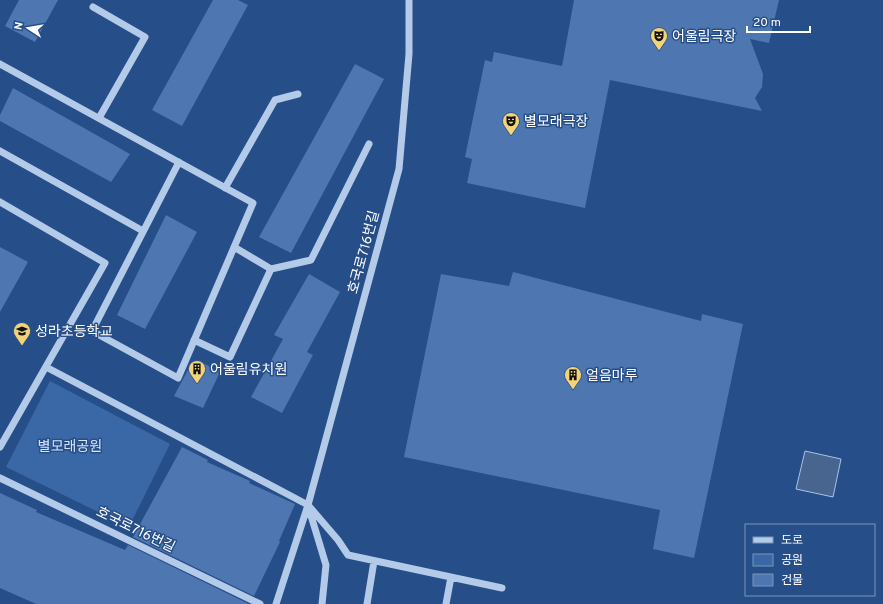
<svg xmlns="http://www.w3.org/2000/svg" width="883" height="604" font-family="Overpass,'Noto Sans KR',sans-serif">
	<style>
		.green { fill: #3a67a6 }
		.water { fill: #486590; stroke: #a7c4ea }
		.building { fill: #4e77b1 }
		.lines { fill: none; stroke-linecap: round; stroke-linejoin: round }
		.minor { stroke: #b3cae9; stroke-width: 7 }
		.labels { text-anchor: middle; stroke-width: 3; stroke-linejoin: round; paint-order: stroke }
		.poi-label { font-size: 14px; fill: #fff; stroke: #264e89; text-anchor: start }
		.street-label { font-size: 14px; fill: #fff; stroke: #264e89 }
		.park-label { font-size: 14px; fill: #d7e4f7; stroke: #264e89 }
	</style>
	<rect width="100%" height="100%" fill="#264e89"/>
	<path class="green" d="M50 381 170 444 129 527 6 467Z"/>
	<path class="water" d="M805 451 841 459 833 497 796 489Z"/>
	<path class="building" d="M19 0H58L35 42 5 26Z
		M213 0H238L248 5 182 126 152 110Z
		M574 0H779L769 43 750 39 763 74 762 87 755 98 762 111 610 80 585 208 467 183 472 159 465 157 485 60 492 62 494 52 562 66Z
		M355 64 384 79 291 253 259 237Z
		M13 88 130 154 111 182 0 121V115Z
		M166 215 197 232 145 329 117 315Z
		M0 247 28 262 0 312Z
		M513 272 701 321 702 314 743 324 694 558 653 549 660 510 404 457 441 274 509 286Z
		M309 274 340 292 307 352 313 355 282 413 251 397 283 339 274 335Z
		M203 363 220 372 203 408 174 396 189 368 198 372Z
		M182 447 208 460 207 462 250 481 249 483 295 504 279 541 280 542 254 596 133 537Z
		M0 493 37 510 36 512 125 550 128 545 249 604H36L0 588Z"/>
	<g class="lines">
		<path class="minor" d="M93 7 145 37 99 118
			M0 64 253 203 178 378 92 331 179 162
			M0 151 143 231
			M225 188 275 100 298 94
			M0 202 105 263 0 447
			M234 247 271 269 311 260 369 144
			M194 340 230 357 271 269
			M46 367 308 505 338 540 348 555 502 588
			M0 478 260 604
			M309 509 326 565 322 604
			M276 604 308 505 399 169 409 54V0
			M367 604 374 561
			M446 604 451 577"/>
	</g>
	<defs>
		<symbol id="theatre-pin" viewBox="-11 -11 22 30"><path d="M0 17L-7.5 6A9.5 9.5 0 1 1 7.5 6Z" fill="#f3d377" stroke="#264e89"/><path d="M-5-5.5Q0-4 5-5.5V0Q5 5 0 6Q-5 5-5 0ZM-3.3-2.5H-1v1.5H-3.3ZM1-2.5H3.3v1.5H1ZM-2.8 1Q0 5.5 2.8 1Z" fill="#111"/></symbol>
		<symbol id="school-pin" viewBox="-11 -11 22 30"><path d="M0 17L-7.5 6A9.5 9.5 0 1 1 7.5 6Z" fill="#f3d377" stroke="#264e89"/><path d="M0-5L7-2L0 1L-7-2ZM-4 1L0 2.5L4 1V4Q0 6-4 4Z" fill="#111"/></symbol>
		<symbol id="building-pin" viewBox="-11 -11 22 30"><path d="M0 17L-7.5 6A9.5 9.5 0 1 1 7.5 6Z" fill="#f3d377" stroke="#264e89"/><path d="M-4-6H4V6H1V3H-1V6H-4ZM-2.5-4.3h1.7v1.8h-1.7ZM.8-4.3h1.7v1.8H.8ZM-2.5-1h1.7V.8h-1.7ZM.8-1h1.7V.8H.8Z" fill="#111"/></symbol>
	</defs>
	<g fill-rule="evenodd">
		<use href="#theatre-pin" x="649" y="26" width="20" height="27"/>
		<use href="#theatre-pin" x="501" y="111" width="20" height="27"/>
		<use href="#school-pin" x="12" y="321" width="20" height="27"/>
		<use href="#building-pin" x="187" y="359" width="20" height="27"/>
		<use href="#building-pin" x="563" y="365" width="20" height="27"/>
	</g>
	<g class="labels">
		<g class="poi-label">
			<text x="672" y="41">어울림극장</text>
			<text x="524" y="126">별모래극장</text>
			<text x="35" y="336">성라초등학교</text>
			<text x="210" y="374">어울림유치원</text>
			<text x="586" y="380">얼음마루</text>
		</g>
		<g class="street-label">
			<text transform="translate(363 252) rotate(-75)" y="5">호국로716번길</text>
			<text transform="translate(136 529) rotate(26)" y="5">호국로716번길</text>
		</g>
		<g class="park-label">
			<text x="70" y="451">별모래공원</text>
		</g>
	</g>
	<rect x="745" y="524" width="130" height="72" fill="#264e89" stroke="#7d95b8"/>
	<rect x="753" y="537" width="20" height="6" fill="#b3cae9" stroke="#7d95b8"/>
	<text x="781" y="544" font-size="12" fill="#ffffff">도로</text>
	<rect x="753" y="554" width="20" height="12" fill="#3a67a6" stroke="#7d95b8"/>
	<text x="781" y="564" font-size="12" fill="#ffffff">공원</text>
	<rect x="753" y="574" width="20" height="12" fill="#4e77b1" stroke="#7d95b8"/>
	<text x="781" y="584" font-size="12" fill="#ffffff">건물</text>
	<g transform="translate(28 28) rotate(282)" stroke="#264e89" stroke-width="3" paint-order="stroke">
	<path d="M0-3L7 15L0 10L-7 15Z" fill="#ffffff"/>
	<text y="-6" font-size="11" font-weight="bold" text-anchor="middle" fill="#ffffff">N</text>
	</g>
	<path d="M747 26v6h63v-6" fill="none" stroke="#ffffff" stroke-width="2"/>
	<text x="753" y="26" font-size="12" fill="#ffffff" stroke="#264e89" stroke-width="3" paint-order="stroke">20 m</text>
</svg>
